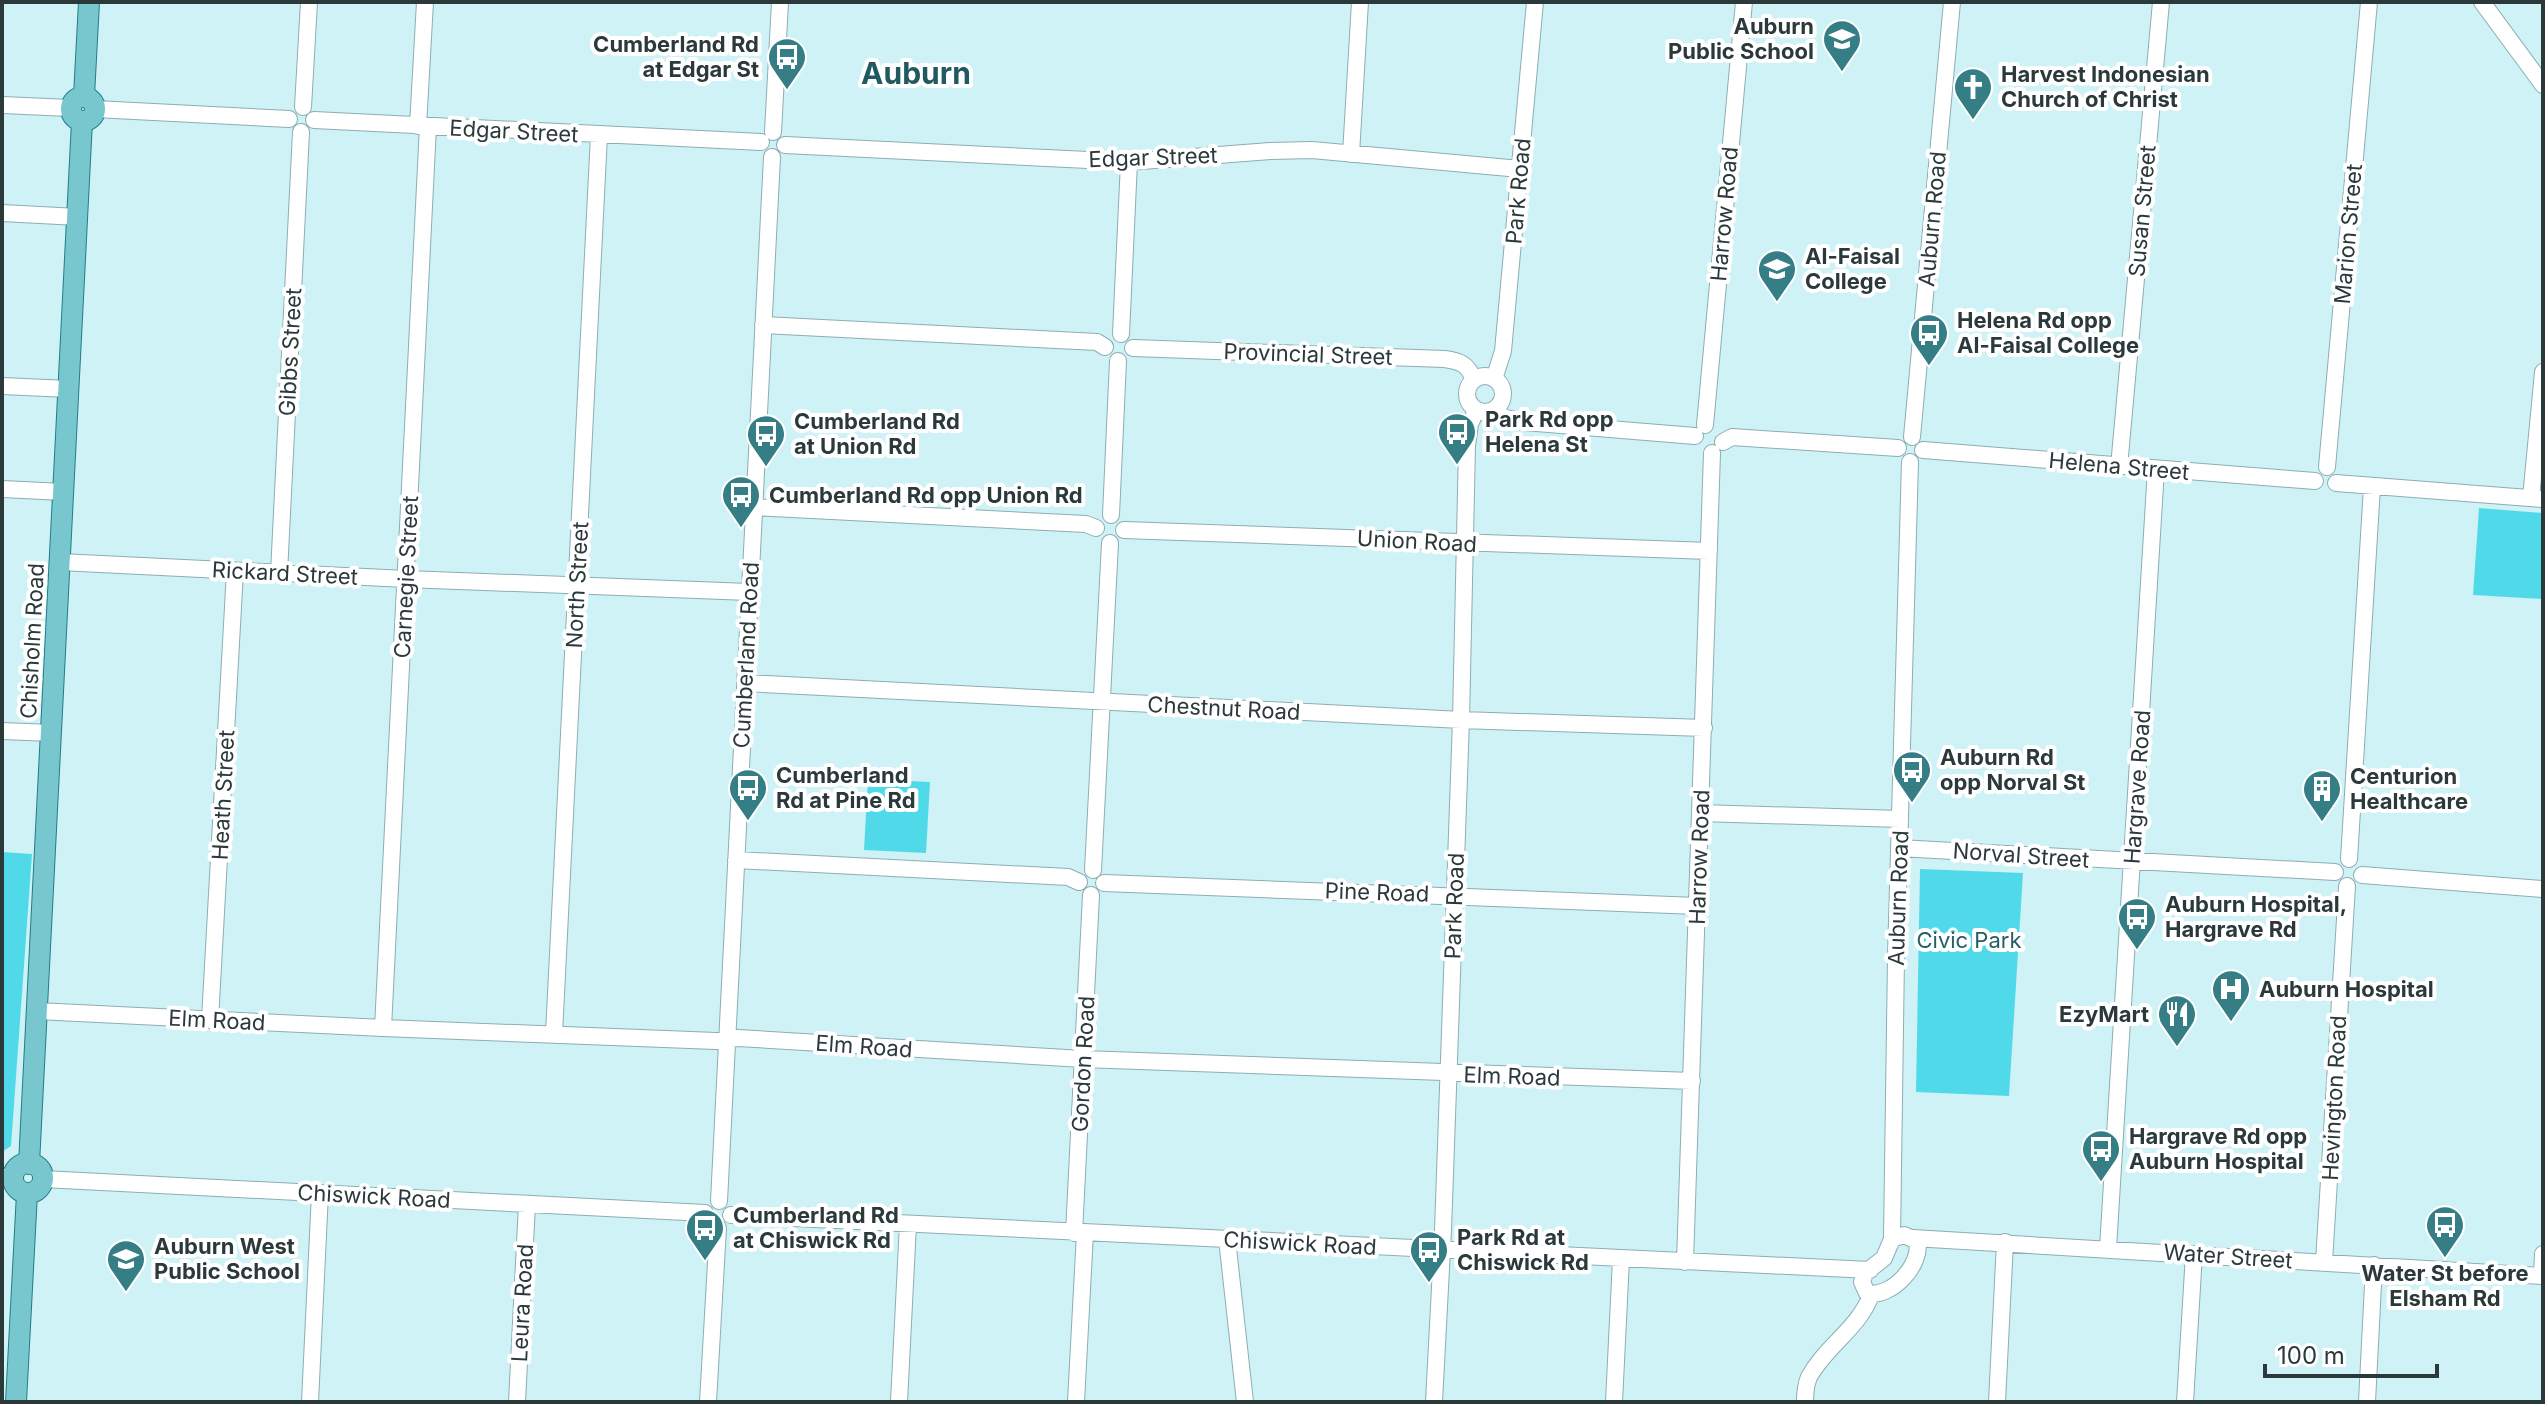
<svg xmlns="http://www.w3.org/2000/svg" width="2545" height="1404" font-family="Inter,sans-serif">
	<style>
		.green { fill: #50dae9 }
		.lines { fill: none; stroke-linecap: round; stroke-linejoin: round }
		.minor-casing { stroke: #8caeb2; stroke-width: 18 }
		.major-casing { stroke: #237d86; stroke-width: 22 }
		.minor { stroke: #fff; stroke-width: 16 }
		.major { stroke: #78c7cf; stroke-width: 20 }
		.labels { text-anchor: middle; stroke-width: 8; stroke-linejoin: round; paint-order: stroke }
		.poi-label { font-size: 22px; font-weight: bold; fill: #2b393b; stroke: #fff; text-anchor: start }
		.street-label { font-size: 22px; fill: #2b393b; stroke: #fff }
		.park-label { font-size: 22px; fill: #265f65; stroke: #fff }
		.district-label { font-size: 30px; font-weight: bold; fill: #205a60; stroke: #fff }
	</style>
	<rect width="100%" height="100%" fill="#cef2f6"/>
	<path class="green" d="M2479 508 2543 513V599L2473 595Z
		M868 779 930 782 926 853 864 850Z
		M2 852 32 854 11 1146 2 1152Z
		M1920 869 2023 873 2009 1096 1916 1092Z"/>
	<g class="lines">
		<defs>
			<path id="minor" d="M2482 2 2543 85
				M2 105 70 108
				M303 107 309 2
				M95 109 289 119
				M314 120 761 142
				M418 126 425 2
				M773 132 780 2
				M785 145 1129 162 1270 151 1312 150 1520 169
				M1351 154 1360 2
				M2 213 78 217
				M763 325 1097 342 1105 347
				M1121 334 1129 162
				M1133 348 1444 359C1460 361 1468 364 1474 380
				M1467 394a18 18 0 1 1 36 0a18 18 0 1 1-36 0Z
				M1494 379 1503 351 1535 2
				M2 386 69 389
				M1496 408 1502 417 1523 422 1695 436
				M1705 425 1744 2
				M1912 437 1952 2
				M1723 442 1732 437 1898 448
				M1923 450 2315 481
				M2119 467 2161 2
				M2327 467 2369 2
				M2336 483 2543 499
				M2 489 64 492
				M2531 498 2543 372
				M754 507 1086 524 1096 528
				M1111 515 1118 361
				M1124 530 1709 551
				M60 562 406 579 749 592
				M279 573 301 132
				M745 683 1461 720 1704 728
				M2 731 51 733
				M1701 813 1900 819
				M1899 848 2335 872
				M2349 859 2372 487
				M736 860 1068 877 1079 882
				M1093 870 1110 543
				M2362 875 2543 889
				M1104 883 1697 906
				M37 1011 383 1028 716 1041 738 1038 1083 1059 1692 1081
				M210 1020 235 571
				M383 1028 428 126
				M554 1034 599 135
				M2 1177 13 1178
				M43 1179 705 1213
				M719 1201 772 157
				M731 1215 1870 1270
				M1074 1233 1091 895
				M1904 1235 1917 1241C1923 1264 1891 1299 1867 1293L1862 1282 1865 1273 1884 1258 1892 1239Z
				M1913 1238 2543 1276
				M1227 1239 1245 1402
				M1892 1239 1896 957 1910 462
				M2108 1248 2156 469
				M1685 1262 1712 453
				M2324 1262 2347 886
				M2542 1276 2543 1254
				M310 1402 320 1193
				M517 1402 527 1204
				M708 1402 718 1228
				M899 1402 908 1224
				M1076 1402 1085 1233
				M1434 1402 1443 1230 1461 720 1467 446 1470 424 1476 411
				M1614 1402 1621 1259
				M1805 1402C1805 1394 1806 1384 1809 1377 1826 1346 1859 1328 1871 1295
				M1997 1402 2005 1242
				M2185 1402 2194 1254
				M2367 1402 2374 1265"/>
			<path id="major" d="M84 96 89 2
				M71 109a12 12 0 1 1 24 0a12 12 0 1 1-24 0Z
				M13 1178a15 15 0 1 1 30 0a15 15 0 1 1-30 0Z
				M29 1164 82 121
				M16 1402 27 1193"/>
		</defs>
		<use href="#minor" class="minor-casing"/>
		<use href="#major" class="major-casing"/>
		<use href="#minor" class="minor"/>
		<use href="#major" class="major"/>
	</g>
	<defs>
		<symbol id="school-pin" viewBox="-11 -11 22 30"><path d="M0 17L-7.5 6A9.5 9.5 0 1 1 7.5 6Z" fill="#367e86" stroke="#fff"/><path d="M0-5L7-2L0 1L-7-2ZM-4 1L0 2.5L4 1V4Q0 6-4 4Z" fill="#fff"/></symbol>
		<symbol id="bus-pin" viewBox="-11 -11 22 30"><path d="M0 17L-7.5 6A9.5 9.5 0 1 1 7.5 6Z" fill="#367e86" stroke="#fff"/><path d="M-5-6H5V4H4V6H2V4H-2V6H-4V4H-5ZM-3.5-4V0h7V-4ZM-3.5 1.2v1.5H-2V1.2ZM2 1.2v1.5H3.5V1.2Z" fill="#fff"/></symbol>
		<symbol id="church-pin" viewBox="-11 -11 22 30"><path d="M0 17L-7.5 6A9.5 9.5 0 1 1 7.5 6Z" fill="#367e86" stroke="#fff"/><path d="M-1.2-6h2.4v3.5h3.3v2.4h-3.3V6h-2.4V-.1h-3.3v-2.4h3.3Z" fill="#fff"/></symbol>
		<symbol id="building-pin" viewBox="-11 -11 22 30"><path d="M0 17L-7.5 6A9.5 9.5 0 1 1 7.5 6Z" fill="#367e86" stroke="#fff"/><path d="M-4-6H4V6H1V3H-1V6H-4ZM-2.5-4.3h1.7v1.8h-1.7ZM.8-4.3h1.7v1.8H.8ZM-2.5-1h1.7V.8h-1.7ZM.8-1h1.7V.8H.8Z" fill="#fff"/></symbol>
		<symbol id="hospital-pin" viewBox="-11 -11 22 30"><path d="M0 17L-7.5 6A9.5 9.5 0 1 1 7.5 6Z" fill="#367e86" stroke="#fff"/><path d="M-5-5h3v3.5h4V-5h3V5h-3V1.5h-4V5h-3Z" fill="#fff"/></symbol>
		<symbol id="restaurant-pin" viewBox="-11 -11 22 30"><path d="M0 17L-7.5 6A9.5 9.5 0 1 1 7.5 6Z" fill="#367e86" stroke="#fff"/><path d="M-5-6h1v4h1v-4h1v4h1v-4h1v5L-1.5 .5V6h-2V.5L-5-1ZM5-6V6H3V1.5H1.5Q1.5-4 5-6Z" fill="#fff"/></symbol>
	</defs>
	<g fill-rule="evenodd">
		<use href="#school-pin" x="1820" y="17" width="44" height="60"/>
		<use href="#bus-pin" x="765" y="35" width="44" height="60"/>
		<use href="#church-pin" x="1951" y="65" width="44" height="60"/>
		<use href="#school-pin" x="1755" y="247" width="44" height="60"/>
		<use href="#bus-pin" x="1907" y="311" width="44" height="60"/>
		<use href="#bus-pin" x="1435" y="410" width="44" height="60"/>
		<use href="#bus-pin" x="744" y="412" width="44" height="60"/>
		<use href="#bus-pin" x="719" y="473" width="44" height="60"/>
		<use href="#bus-pin" x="1890" y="748" width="44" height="60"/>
		<use href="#bus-pin" x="726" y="766" width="44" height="60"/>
		<use href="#building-pin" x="2300" y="767" width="44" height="60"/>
		<use href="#bus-pin" x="2115" y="895" width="44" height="60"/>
		<use href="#hospital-pin" x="2209" y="967" width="44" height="60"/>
		<use href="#restaurant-pin" x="2155" y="992" width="44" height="60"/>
		<use href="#bus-pin" x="2079" y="1127" width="44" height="60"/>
		<use href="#bus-pin" x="2423" y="1203" width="44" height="60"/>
		<use href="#bus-pin" x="683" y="1206" width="44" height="60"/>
		<use href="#bus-pin" x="1407" y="1228" width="44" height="60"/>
		<use href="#school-pin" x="104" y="1237" width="44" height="60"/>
	</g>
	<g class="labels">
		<g class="poi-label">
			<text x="1814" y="34" text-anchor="end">Auburn<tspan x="1814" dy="25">Public School</tspan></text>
			<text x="759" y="52" text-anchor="end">Cumberland Rd<tspan x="759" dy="25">at Edgar St</tspan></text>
			<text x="2001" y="82">Harvest Indonesian<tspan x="2001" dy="25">Church of Christ</tspan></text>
			<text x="1805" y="264">Al-Faisal<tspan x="1805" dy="25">College</tspan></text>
			<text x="1957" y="328">Helena Rd opp<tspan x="1957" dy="25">Al-Faisal College</tspan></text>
			<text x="1485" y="427">Park Rd opp<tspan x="1485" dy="25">Helena St</tspan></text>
			<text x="794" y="429">Cumberland Rd<tspan x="794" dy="25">at Union Rd</tspan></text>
			<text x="769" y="503">Cumberland Rd opp Union Rd</text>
			<text x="1940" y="765">Auburn Rd<tspan x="1940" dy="25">opp Norval St</tspan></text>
			<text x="776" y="783">Cumberland<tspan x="776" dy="25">Rd at Pine Rd</tspan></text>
			<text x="2350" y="784">Centurion<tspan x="2350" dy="25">Healthcare</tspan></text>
			<text x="2165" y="912">Auburn Hospital,<tspan x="2165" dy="25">Hargrave Rd</tspan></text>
			<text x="2259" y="997">Auburn Hospital</text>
			<text x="2149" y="1022" text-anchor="end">EzyMart</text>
			<text x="2129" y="1144">Hargrave Rd opp<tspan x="2129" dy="25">Auburn Hospital</tspan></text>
			<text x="733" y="1223">Cumberland Rd<tspan x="733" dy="25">at Chiswick Rd</tspan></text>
			<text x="1457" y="1245">Park Rd at<tspan x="1457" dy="25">Chiswick Rd</tspan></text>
			<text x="154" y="1254">Auburn West<tspan x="154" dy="25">Public School</tspan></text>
			<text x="2445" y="1281" text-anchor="middle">Water St before<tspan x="2445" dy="25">Elsham Rd</tspan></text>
		</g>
		<g class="street-label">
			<text transform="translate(514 131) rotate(3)" y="8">Edgar Street</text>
			<text transform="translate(1153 157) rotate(-2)" y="8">Edgar Street</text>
			<text transform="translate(1518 191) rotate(-85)" y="8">Park Road</text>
			<text transform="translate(2142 211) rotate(-85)" y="8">Susan Street</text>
			<text transform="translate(1724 214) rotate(-85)" y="8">Harrow Road</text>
			<text transform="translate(1932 219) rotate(-85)" y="8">Auburn Road</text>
			<text transform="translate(2348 234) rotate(-85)" y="8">Marion Street</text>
			<text transform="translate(290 352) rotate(-87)" y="8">Gibbs Street</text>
			<text transform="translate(1308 354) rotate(2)" y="8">Provincial Street</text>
			<text transform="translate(2119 466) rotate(5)" y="8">Helena Street</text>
			<text transform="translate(1417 541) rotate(3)" y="8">Union Road</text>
			<text transform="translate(285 573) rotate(3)" y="8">Rickard Street</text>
			<text transform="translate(406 577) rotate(-87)" y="8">Carnegie Street</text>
			<text transform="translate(577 585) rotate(-87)" y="8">North Street</text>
			<text transform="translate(32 641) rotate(-87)" y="8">Chisholm Road</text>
			<text transform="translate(746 655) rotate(-87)" y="8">Cumberland Road</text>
			<text transform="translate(1224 708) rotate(3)" y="8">Chestnut Road</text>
			<text transform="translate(2137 787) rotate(-86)" y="8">Hargrave Road</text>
			<text transform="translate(223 795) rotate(-87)" y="8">Heath Street</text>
			<text transform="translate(2021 855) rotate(4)" y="8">Norval Street</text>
			<text transform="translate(1699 857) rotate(-88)" y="8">Harrow Road</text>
			<text transform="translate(1377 892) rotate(2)" y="8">Pine Road</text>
			<text transform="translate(1898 898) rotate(-88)" y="8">Auburn Road</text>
			<text transform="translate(1454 906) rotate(-88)" y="8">Park Road</text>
			<text transform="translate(217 1020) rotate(3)" y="8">Elm Road</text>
			<text transform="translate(864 1046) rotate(4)" y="8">Elm Road</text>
			<text transform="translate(1083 1064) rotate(-87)" y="8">Gordon Road</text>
			<text transform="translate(1512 1076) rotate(2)" y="8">Elm Road</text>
			<text transform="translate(2334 1098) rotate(-87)" y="8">Hevington Road</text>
			<text transform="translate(374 1196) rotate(3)" y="8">Chiswick Road</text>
			<text transform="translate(1300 1243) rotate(3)" y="8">Chiswick Road</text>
			<text transform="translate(2228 1256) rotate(4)" y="8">Water Street</text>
			<text transform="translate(522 1303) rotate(-87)" y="8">Leura Road</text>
		</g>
		<g class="park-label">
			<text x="1969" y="948">Civic Park</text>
		</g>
		<g class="district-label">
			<text x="916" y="84">Auburn</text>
		</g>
	</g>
	<rect width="2545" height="1404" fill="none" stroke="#2b393b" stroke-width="8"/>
	<path d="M2265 1364v12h172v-12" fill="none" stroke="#2b393b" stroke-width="4"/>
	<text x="2277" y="1364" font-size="24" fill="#2b393b" stroke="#ffffff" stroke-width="6" paint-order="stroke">100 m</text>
</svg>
